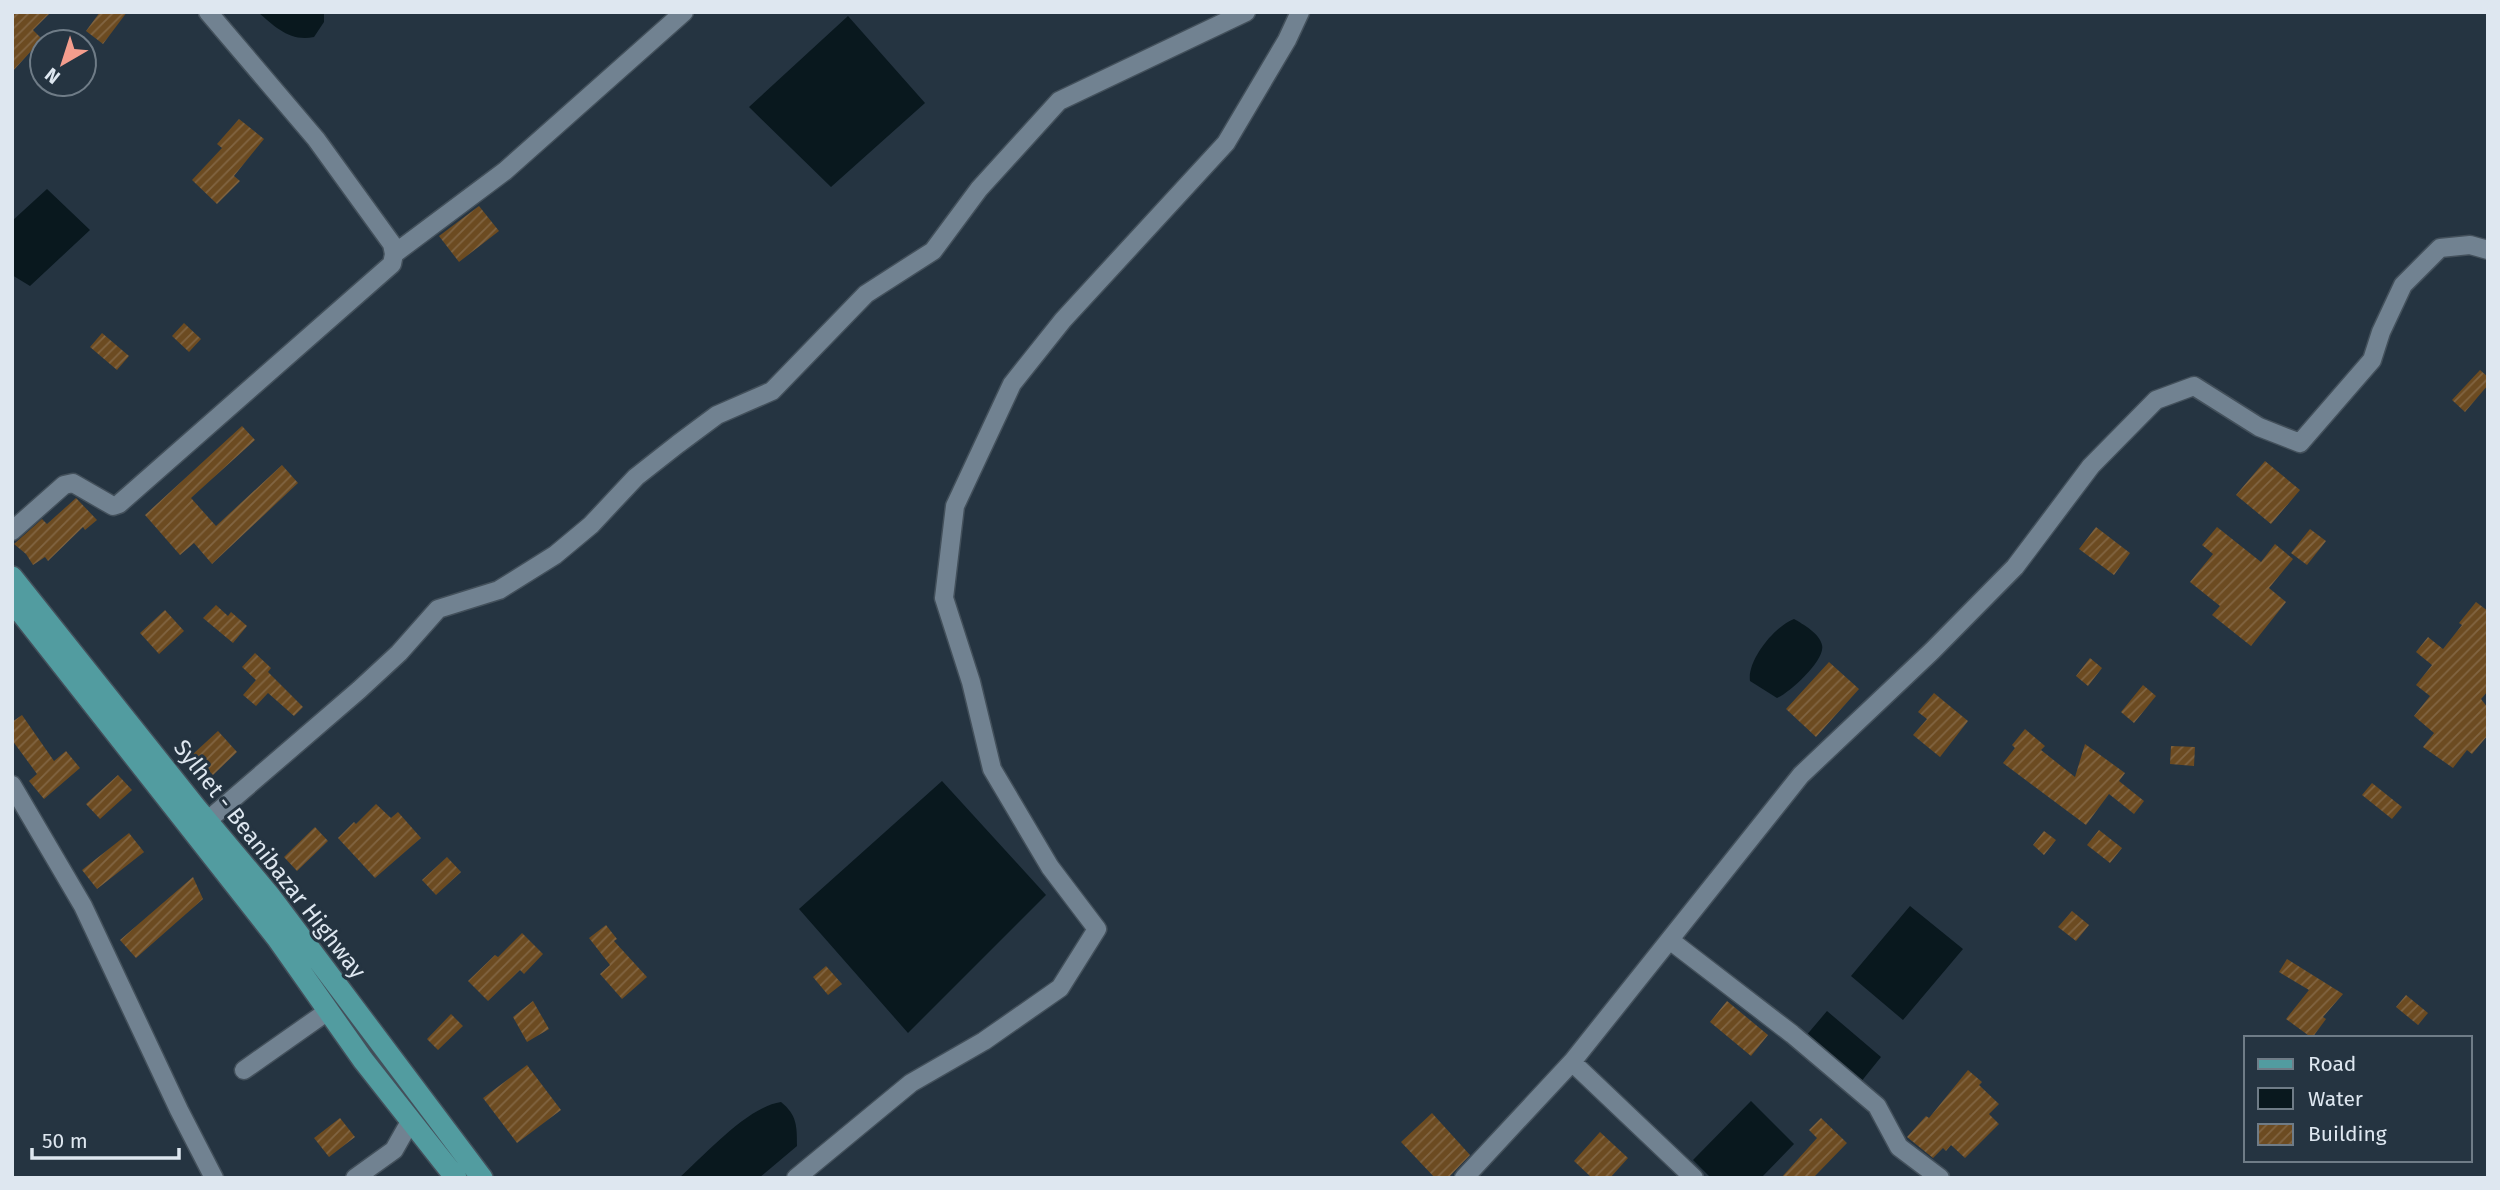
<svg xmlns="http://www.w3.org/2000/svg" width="2500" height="1190" font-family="'Fira Sans',sans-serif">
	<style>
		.water { fill: #09181e }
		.building { fill: url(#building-hatch) }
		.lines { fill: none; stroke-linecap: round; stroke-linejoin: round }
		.street-casing { stroke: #43505b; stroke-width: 21 }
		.primary-casing { stroke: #43505b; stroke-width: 24 }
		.street { stroke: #718291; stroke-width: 18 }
		.primary { stroke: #529ca0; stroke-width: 21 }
		.labels { text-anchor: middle; stroke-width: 6; stroke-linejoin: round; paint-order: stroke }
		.street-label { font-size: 23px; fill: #dee7f0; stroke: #253441 }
	</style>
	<defs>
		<pattern id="building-hatch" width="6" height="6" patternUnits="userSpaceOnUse" patternTransform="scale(1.75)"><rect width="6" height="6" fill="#6c4b21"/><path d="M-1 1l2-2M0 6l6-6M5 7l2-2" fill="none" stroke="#816542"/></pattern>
	</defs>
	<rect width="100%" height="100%" fill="#253441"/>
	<path class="water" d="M258 12H324V22L314 37C290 42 275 27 258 12Z
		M848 16 925 103 831 187 749 107Z
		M47 189 90 230 30 286 12 275V221Z
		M1794 619C1803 624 1820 634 1822 645 1826 660 1789 693 1777 698L1750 681C1747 660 1775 626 1794 619Z
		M942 781 1046 895 908 1033 799 909Z
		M1910 906 1963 949 1903 1020 1851 976Z
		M1827 1011 1881 1057 1860 1083 1805 1037Z
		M1751 1101 1794 1144 1761 1178H1711L1693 1160Z
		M781 1102C797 1115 797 1126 797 1146L759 1178H679C705 1155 747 1107 781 1102Z"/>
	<path class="building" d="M12 12H51L33 30 42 39 12 72Z
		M100 12H127L103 44 86 31Z
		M239 119 264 139 234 176 240 181 217 204 192 180 222 148 217 144Z
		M479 206 499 231 459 262 439 236Z
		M184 323 201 339 189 352 172 336Z
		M102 333 129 356 117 370 90 347Z
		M2480 370 2488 377V385L2465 412 2452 400Z
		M242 426 255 440 191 498 216 526 282 465 298 483 212 564 194 543 180 555 145 515Z
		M2265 461 2300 490 2271 524 2236 495Z
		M76 498 97 520 85 530 83 527 48 561 45 557 33 565 26 554 14 544 42 519 47 524Z
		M2096 527 2130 553 2114 575 2079 549Z
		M2217 527 2261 562 2275 544 2293 559 2269 588 2286 602 2251 646 2212 615 2220 606 2190 582 2213 554 2202 545Z
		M2310 529 2326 541 2307 565 2291 553Z
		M2476 602 2488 611V691L2481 699 2488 708V735L2472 754 2467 750 2453 768 2423 747 2434 733 2414 716 2430 696 2416 685 2432 665 2416 652 2428 637 2443 649 2462 625 2459 623Z
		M216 605 228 616 231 612 247 626 233 643 203 618Z
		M165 610 184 631 159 654 140 633Z
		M255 653 271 668 268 672 303 707 294 716 268 693 256 706 243 695 256 680 242 667Z
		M2090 658 2102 668 2088 686 2076 676Z
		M1829 662 1859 689 1816 737 1786 709Z
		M2143 685 2156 696 2134 723 2121 712Z
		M1934 693 1968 721 1940 757 1913 735 1927 719 1918 712Z
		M22 715 54 761 66 751 80 768 44 799 29 781 37 774 12 740V722Z
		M2025 729 2045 746 2041 750 2075 777 2085 744 2125 773 2119 781 2144 801 2134 814 2109 794 2086 825 2003 763 2015 748 2012 745Z
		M218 731 237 752 213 775 193 754Z
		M2171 746 2195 747 2194 766 2170 764Z
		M118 775 132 790 100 819 86 804Z
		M2372 783 2402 807 2392 819 2362 795Z
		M376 804 391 818 398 812 421 838 375 878 338 838 354 822 356 824Z
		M315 827 328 841 297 871 284 857Z
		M2099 830 2122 848 2110 863 2087 845Z
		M2044 831 2056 840 2044 855 2033 845Z
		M129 833 144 852 97 889 82 870Z
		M447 857 461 872 436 895 422 880Z
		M193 877 203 899 136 958 120 940Z
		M2072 911 2089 925 2076 941 2058 927Z
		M606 925 617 939 614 941 647 977 622 999 600 974 610 965 589 938Z
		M522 933 543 954 524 974 520 970 488 1001 468 981 495 955 498 957Z
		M2287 959 2343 994 2323 1017 2326 1019 2312 1038 2286 1019 2309 990 2279 972Z
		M826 966 842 984 828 995 813 977Z
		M2406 995 2428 1013 2418 1025 2396 1007Z
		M533 1001 549 1029 527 1042 513 1017Z
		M1727 1001 1768 1035 1751 1056 1710 1022Z
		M451 1014 463 1026 438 1050 427 1039Z
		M527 1065 561 1110 517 1143 483 1098Z
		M1968 1070 1982 1082 1979 1085 1999 1104 1989 1114 1999 1124 1965 1158 1951 1145 1946 1151 1943 1148 1933 1158 1907 1137 1926 1116 1929 1118Z
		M1432 1113 1470 1155 1448 1178H1435L1401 1142Z
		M340 1118 355 1137 329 1157 314 1138Z
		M1821 1118 1847 1143 1813 1178H1781L1817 1138 1809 1130Z
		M1600 1132 1628 1158 1610 1178H1592L1574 1161Z"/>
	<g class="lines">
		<defs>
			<path id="street" d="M394 254 505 171 684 12
				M12 531 64 485 73 483 113 506 119 504 392 264 394 254 392 244 316 139 208 12
				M12 785 83 906 179 1110 214 1178
				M207 821 359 690 399 653 438 609 499 590 555 555 591 525 636 477 678 444 717 415 772 391 866 294 933 251 979 189 1059 101 1246 12
				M1671 941 1792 1034 1877 1106 1899 1147 1940 1178
				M1572 1062 1694 1178
				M244 1070 328 1011
				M355 1178 394 1150 411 1120
				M796 1178 911 1083 984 1041 1060 988 1097 929 1050 867 992 769 971 682 944 598 955 506 1012 384 1063 320 1226 143 1287 40 1300 12
				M1464 1178 1572 1062 1801 775 1932 651 2015 567 2091 466 2156 400 2194 386 2259 427 2300 443 2372 360 2381 332 2403 285 2440 248 2470 245 2488 250"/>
			<path id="primary" d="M12 577 197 809 270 896 482 1178
				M12 601 277 938 363 1060 456 1178"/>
		</defs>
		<use href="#street" class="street-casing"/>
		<use href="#primary" class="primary-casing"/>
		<use href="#street" class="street"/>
		<use href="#primary" class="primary"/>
	</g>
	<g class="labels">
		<g class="street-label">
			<text transform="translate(270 859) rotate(52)" y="8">Sylhet - Beanibazar Highway</text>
		</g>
	</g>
	<rect width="2500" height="1190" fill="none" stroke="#dee7f0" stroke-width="28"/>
	<rect x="2244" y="1036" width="228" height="126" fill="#253441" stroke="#6f7c87" stroke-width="2"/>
	<rect x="2258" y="1059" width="35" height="10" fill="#529ca0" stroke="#6f7c87" stroke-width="2"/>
	<text x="2308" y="1071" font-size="21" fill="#dee7f0">Road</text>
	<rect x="2258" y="1088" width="35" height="21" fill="#09181e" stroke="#6f7c87" stroke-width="2"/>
	<text x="2308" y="1106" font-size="21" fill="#dee7f0">Water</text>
	<rect x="2258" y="1124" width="35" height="21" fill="url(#building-hatch)" stroke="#6f7c87" stroke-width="2"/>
	<text x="2308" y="1141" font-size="21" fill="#dee7f0">Building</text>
	<g transform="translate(63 63) rotate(219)"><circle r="33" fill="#253441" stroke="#6f7c87" stroke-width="2"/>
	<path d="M0-5L12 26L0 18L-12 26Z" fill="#f49d8d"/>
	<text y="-10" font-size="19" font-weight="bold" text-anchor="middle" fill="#dee7f0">N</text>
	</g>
	<path d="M32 1148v10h147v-10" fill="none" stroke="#dee7f0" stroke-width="3.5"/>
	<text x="42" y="1148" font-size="21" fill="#dee7f0" stroke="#253441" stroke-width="5" paint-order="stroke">50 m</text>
</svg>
